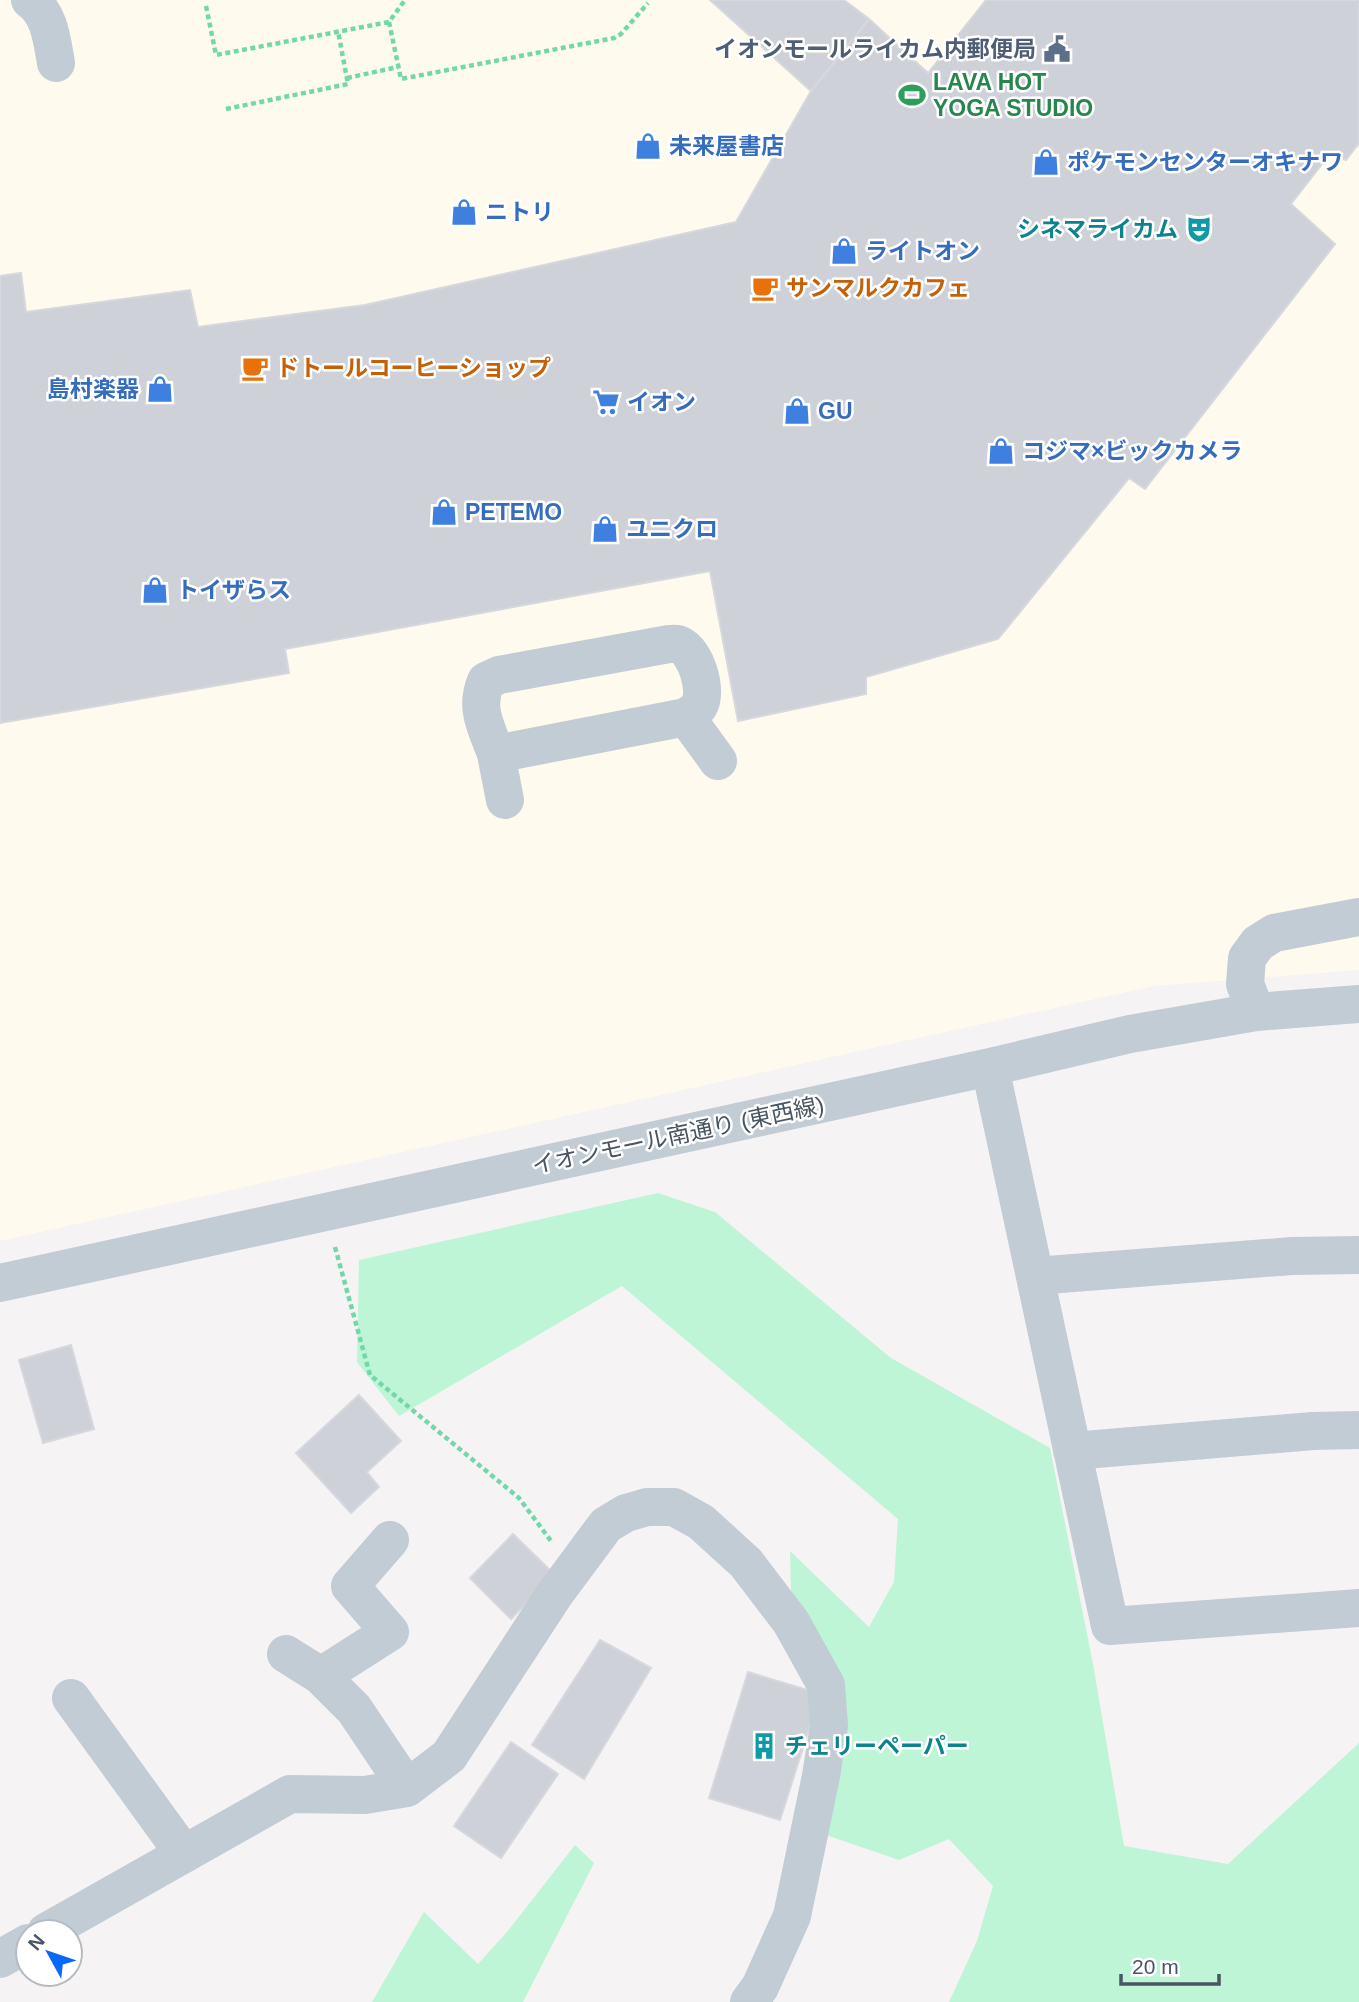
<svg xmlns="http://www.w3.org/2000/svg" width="1359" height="2002" font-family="Helvetica,'Noto Sans JP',sans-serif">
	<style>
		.commercial { fill: #fefaed }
		.green { fill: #bef5d6 }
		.building { fill: #ced1d8; stroke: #d6d8de; stroke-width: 2 }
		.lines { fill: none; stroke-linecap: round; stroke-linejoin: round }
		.path { stroke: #72d8a9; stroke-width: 4.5; stroke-dasharray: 5 3.5; stroke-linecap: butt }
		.minor { stroke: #c2ccd5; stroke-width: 38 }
		.labels { text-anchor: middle; stroke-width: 5; stroke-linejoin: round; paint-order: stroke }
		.service-label { font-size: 23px; font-weight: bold; fill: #4e5e75; stroke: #fff; text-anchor: end }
		.leisure-label { font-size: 23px; font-weight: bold; fill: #27864d; stroke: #fff; text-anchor: start }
		.shop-label { font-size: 23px; font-weight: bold; fill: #366cbe; stroke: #fff; text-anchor: start }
		.culture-label { font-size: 23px; font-weight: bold; fill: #0d838f; stroke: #fff; text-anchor: end }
		.food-label { font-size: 23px; font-weight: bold; fill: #c56008; stroke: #fff; text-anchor: start }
		.street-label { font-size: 23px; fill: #485563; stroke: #fff }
	</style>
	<rect width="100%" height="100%" fill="#f5f3f3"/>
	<path class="commercial" d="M0 0H1359V970L1154 986 0 1241Z"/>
	<path class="green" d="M658 1193 715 1212 891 1358 1050 1448 1093 1664 1124 1846 1228 1864 1359 1743V2002H949L977 1941 993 1886 949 1839 899 1860 826 1835V1659L791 1590 790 1551 869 1627 894 1582 898 1519 622 1286 399 1416 357 1362 359 1260Z
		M575 1845 594 1863 523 2002H372L424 1912 478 1964 507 1932Z"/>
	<path class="building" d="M710 0H844L869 19 811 91Z
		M986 0H1359V143L1346 160 1330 154 1291 204 1335 244 1145 489 1129 478 998 639 866 677V694L738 721 710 571 285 649 289 673 0 723V276L21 273 26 312 190 290 198 327 365 305 736 222 811 91 869 19 928 73Z
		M71 1345 94 1429 43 1443 19 1360Z
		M359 1395 401 1441 367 1472 379 1487 351 1513 296 1453Z
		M513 1534 554 1574 511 1619 470 1578Z
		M600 1640 651 1668 584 1779 532 1745Z
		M748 1672 820 1694 780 1820 709 1798Z
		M511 1742 558 1774 501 1858 454 1826Z"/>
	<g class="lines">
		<path class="path" d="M206 6 216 55 389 22 405 0
			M389 22 401 79 614 38 621 34 648 3
			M347 78 398 67
			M226 109 348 84 338 31
			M335 1247 370 1375 519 1498 551 1541"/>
		<path class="minor" d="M30 0C50 14 52 41 56 63
			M669 644C673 644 677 643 680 645 696 652 708 691 699 706 697 710 690 714 686 717L496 754C487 728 474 709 486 681L499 675Z
			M686 717 718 761
			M496 754 505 800
			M1256 1012 1245 984 1247 958 1258 943 1274 933 1359 917
			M990 1067 1110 1626 1359 1608
			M1035 1276 1292 1256 1359 1255
			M0 1283 990 1067 1130 1034 1256 1012 1359 1004
			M1072 1451 1313 1431 1359 1430
			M390 1540 350 1586 390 1632 321 1676 354 1709 407 1788
			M286 1654 321 1676
			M71 1698 184 1854
			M46 1932 290 1794 365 1795 407 1788 449 1756 554 1595 606 1525 626 1513 647 1507H674L701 1522 746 1563 791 1622 826 1685 829 1726 821 1776 792 1916 760 1987 749 2002
			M0 1959 28 1943"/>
	</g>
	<defs>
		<symbol id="civic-bare" viewBox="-9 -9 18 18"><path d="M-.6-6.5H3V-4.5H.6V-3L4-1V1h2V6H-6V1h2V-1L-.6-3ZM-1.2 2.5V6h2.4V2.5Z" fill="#5c6f8a" stroke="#fff" stroke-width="2.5" paint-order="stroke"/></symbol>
		<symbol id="stadium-bare" viewBox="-9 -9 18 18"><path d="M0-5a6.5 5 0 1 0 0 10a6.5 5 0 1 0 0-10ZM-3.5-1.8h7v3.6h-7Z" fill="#2e9e5b" stroke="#fff" stroke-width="2.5" paint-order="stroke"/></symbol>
		<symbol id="shop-bare" viewBox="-9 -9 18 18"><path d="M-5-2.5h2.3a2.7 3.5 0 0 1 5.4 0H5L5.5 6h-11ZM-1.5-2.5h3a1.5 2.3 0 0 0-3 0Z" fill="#3f7fe0" stroke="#fff" stroke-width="2.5" paint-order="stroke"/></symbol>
		<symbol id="theatre-bare" viewBox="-9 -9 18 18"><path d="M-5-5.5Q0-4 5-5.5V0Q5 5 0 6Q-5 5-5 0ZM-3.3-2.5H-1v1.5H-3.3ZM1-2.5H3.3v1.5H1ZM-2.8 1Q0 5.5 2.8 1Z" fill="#0f9aa8" stroke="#fff" stroke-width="2.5" paint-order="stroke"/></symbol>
		<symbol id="cafe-bare" viewBox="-9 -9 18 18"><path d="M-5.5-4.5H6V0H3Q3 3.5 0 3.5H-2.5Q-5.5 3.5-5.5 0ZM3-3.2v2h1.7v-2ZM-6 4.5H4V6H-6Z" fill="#e8710a" stroke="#fff" stroke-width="2.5" paint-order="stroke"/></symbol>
		<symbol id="supermarket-bare" viewBox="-9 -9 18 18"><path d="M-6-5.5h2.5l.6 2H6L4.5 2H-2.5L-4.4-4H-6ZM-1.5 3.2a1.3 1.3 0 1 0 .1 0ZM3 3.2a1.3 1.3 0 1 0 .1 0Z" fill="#3f7fe0" stroke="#fff" stroke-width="2.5" paint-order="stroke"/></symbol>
		<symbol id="building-bare" viewBox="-9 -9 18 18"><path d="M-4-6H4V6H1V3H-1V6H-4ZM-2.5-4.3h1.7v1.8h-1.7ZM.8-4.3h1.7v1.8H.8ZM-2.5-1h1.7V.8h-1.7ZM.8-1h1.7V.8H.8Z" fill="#0f9aa8" stroke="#fff" stroke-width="2.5" paint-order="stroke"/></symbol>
	</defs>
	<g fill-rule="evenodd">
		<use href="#civic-bare" x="1038" y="30" width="38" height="38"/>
		<use href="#stadium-bare" x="893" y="76" width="38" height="38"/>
		<use href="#shop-bare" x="629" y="127" width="38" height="38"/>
		<use href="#shop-bare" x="1027" y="143" width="38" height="38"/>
		<use href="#shop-bare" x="445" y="193" width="38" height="38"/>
		<use href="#theatre-bare" x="1180" y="210" width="38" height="38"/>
		<use href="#shop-bare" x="825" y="232" width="38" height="38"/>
		<use href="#cafe-bare" x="746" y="269" width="38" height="38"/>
		<use href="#cafe-bare" x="236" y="349" width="38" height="38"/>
		<use href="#shop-bare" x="141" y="370" width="38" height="38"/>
		<use href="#supermarket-bare" x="587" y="383" width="38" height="38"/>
		<use href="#shop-bare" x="778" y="392" width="38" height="38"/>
		<use href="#shop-bare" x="982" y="432" width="38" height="38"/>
		<use href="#shop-bare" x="425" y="493" width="38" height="38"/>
		<use href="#shop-bare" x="586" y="510" width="38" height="38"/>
		<use href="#shop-bare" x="136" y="571" width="38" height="38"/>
		<use href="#building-bare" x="745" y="1727" width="38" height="38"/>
	</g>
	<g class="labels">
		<g class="service-label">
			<text x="1036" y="57">イオンモールライカム内郵便局</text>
		</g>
		<g class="leisure-label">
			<text x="933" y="90">LAVA HOT<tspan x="933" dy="26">YOGA STUDIO</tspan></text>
		</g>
		<g class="shop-label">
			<text x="669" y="154">未来屋書店</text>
			<text x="1067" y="170">ポケモンセンターオキナワ</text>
			<text x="485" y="220">ニトリ</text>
			<text x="865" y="259">ライトオン</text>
			<text x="139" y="397" text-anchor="end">島村楽器</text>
			<text x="627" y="410">イオン</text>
			<text x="818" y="419">GU</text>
			<text x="1022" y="459">コジマ×ビックカメラ</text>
			<text x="465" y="520">PETEMO</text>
			<text x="626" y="537">ユニクロ</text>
			<text x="176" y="598">トイザらス</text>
		</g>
		<g class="culture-label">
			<text x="1178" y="237">シネマライカム</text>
			<text x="785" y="1754" text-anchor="start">チェリーペーパー</text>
		</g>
		<g class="food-label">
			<text x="786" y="296">サンマルクカフェ</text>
			<text x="276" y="376">ドトールコーヒーショップ</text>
		</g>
		<g class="street-label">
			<text transform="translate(678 1135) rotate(-12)" y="8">イオンモール南通り (東西線)</text>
		</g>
	</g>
	<g transform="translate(49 1953) rotate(310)"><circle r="33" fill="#ffffff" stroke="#b6bbc1" stroke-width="2"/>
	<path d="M0-5L12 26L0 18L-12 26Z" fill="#0768fb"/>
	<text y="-10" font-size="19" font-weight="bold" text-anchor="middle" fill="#485563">N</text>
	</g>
	<path d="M1121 1974v10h98v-10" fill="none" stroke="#485563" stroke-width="3.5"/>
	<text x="1132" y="1974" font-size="21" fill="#485563" stroke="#ffffff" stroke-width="5" paint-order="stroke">20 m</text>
</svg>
